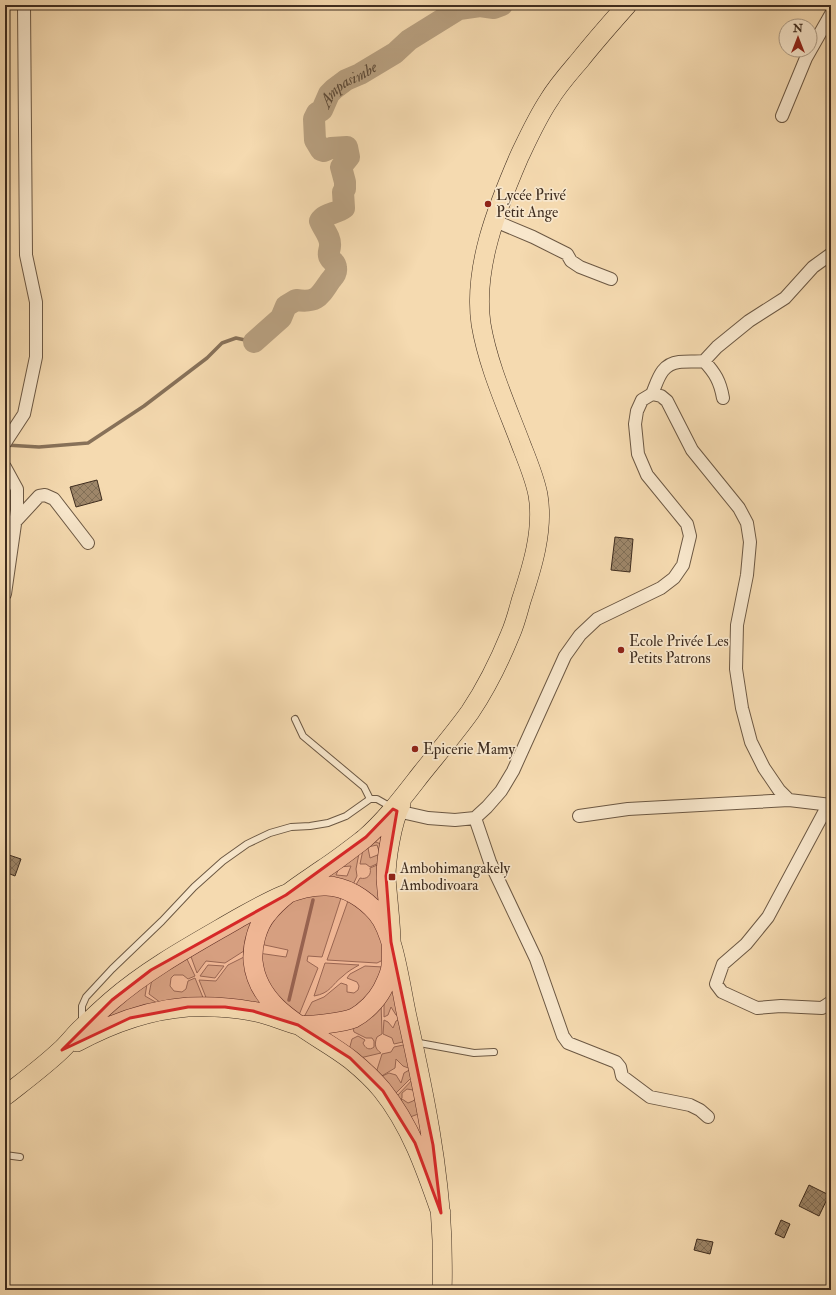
<svg xmlns="http://www.w3.org/2000/svg" width="836" height="1295" font-family="'IM FELL Double Pica',serif">
	<style>
		.garden { fill: #d6bd97; stroke: #8a755b }
		.lines { fill: none; stroke-linecap: round; stroke-linejoin: round }
		.stream { stroke: #877159; stroke-width: 3.5 }
		.river { stroke: #b79f7f; stroke-width: 22 }
		.building { fill: url(#building-cross-hatch); stroke: #3f2d1f }
		.lane-casing { stroke: #6c5843; stroke-width: 8 }
		.street-casing { stroke: #6c5843; stroke-width: 14 }
		.primary-casing { stroke: #3f2d1f; stroke-width: 20 }
		.lane { stroke: #f8e7cc; stroke-width: 6 }
		.street { stroke: #f8e7cc; stroke-width: 12 }
		.primary { stroke: #f5dab0; stroke-width: 19 }
		.marked { fill: #d62828; fill-opacity: 0.2; stroke: #d62828; stroke-width: 3; stroke-linejoin: round }
		.poi-dot { fill: #8f2418; stroke: #f8e7cc; stroke-width: 1.5 }
		.labels { text-anchor: middle; stroke-width: 3.5; stroke-linejoin: round; paint-order: stroke }
		.poi-label { font-size: 15px; fill: #3f2d1f; stroke: #f8e7cc; text-anchor: start }
		.water-label { font-size: 16px; font-style: italic; fill: #5d4a37; stroke: #f8e7cc }
	</style>
	<defs>
		<pattern id="building-cross-hatch" width="8" height="8" patternUnits="userSpaceOnUse"><rect width="8" height="8" fill="#9e876a"/><path d="M0 0l8 8M0 8l8-8" fill="none" stroke="#826f57"/></pattern>
	</defs>
	<rect width="100%" height="100%" fill="#f5dab0"/>
	<filter id="stains"><feTurbulence type="fractalNoise" baseFrequency=".005" numOctaves="4"/><feColorMatrix values="0 0 0 0 .2 0 0 0 0 .09 0 0 0 0 .02 0 0 0 .5 -.17"/></filter>
	<radialGradient id="worn" r=".72"><stop offset=".6" stop-color="#630" stop-opacity="0"/><stop offset="1" stop-color="#630" stop-opacity=".3"/></radialGradient>
	<path class="garden" d="M370 840 384 845 383 861 370 867 366 864H360L364 845 368 848 370 858 380 854 377 845 368 847Z
		M360 848 356 869 357 876 352 887 316 880 339 868 336 875 347 876 351 866 339 867Z
		M382 863 384 913 354 888 360 878C367 880 372 875 370 868Z
		M306 894 342 895 322 957 308 956 307 961 318 968 299 1015 271 993 258 953 286 957 288 950 260 944 266 927 288 903Z
		M349 898 380 926 385 959 377 963 327 960Z
		M256 917 247 949 225 963 206 961 197 973 190 954Z
		M246 956 267 1009 207 1000 199 980 216 981 228 965Z
		M186 957 195 976 188 979 183 975H174L171 978 170 986 174 991 182 992 186 989 188 981 195 978 204 1000 161 1003 149 994 152 979Z
		M325 963 359 965C354 968 348 971 343 976 331 985 331 993 314 996Z
		M208 965 224 966 215 978 200 976Z
		M365 966 383 967 374 994 348 1013 304 1017 312 1002 324 997 341 983 347 985V992L354 993 358 990 359 986 357 982 347 978 350 974Z
		M394 977 402 1016 396 1015 391 1007 388 1015 384 1017V999Z
		M147 984 145 996 159 1004 102 1022 103 1018Z
		M381 1001 382 1034 377 1037C374 1044 375 1049 381 1053L360 1058 349 1050 352 1039 358 1036 365 1040 363 1043C365 1048 369 1051 374 1047V1041L372 1038H366L354 1032 352 1025Z
		M402 1018 407 1041 394 1044 392 1038 383 1034 384 1020 388 1022 393 1028 396 1021Z
		M408 1044 414 1075 395 1094 380 1077 389 1073 396 1075 401 1083 404 1073 411 1069 403 1066 396 1059 395 1068 380 1077 376 1073 382 1054 391 1052 394 1047Z
		M415 1077 421 1113 410 1117 400 1101 402 1099 408 1103 413 1101 415 1099V1092L413 1090 407 1089 402 1093V1098L400 1100 397 1096Z"/>
	<g class="lines">
		<path class="stream" d="M6 445 39 447 88 443 144 406 207 358 222 343 236 338 254 342
			M289 1000 313 900"/>
		<path class="river" id="s1" d="M254 342 281 318 286 306 296 300C317 303 319 297 330 281 333 277 337 274 336 268 336 262 332 262 330 258 327 254 330 250 330 246 331 237 323 229 320 221 325 213 336 214 344 208L343 192 345 189V182L341 167 349 157 347 147 331 148 324 151 321 150 315 140 314 119 317 113 322 110 329 94 334 89 346 80 360 74 395 53 409 40 459 9 480 6 494 8 502 5"/>
	</g>
	<path class="building" d="M97 480 102 500 76 507 70 487Z
		M615 537 633 539 630 572 611 570Z
		M9 855 21 859 15 876 5 872V866Z
		M809 1185 829 1195 819 1216 799 1206Z
		M781 1220 790 1224 784 1238 775 1234Z
		M697 1239 713 1242 710 1254 694 1250Z"/>
	<g class="lines">
		<defs>
			<path id="lane" d="M295 719 303 736 364 787 370 799
				M82 1022V1006L86 997 112 969 162 921 194 887 223 861 247 844 270 833 291 827 310 826 328 823 346 816 370 799H377L391 807
				M414 1042 474 1053 494 1052
				M5 1155 20 1157"/>
			<path id="street" d="M782 116 806 58 831 14
				M495 221 533 237 567 254 571 261 580 267 611 279
				M704 361C715 373 720 381 723 398
				M652 394C658 380 661 364 679 362 687 361 695 362 704 361L717 347 749 321 785 298 813 267 831 254
				M5 443 24 414 36 357V302L26 255 24 5
				M5 467 17 489V510L5 594
				M15 522 39 496 45 495 54 499 88 543
				M828 805 768 917 746 944 723 964 716 984 722 992 757 1008 781 1006 822 1008 831 1002
				M393 809 397 811 428 818 455 820 475 818 487 807 501 791 513 771 565 656 580 635 597 619 661 588 674 578 683 565 690 536 687 524 647 475 638 454 635 424 637 411 642 400 652 394 661 396 667 401 692 450 739 508 747 523 750 542 747 575 737 625 736 669 742 708 751 742 764 768 779 790 789 800 831 805
				M579 816 628 809 789 800
				M475 818 490 862 536 959 563 1036 568 1043 616 1062 620 1067 622 1076 650 1097 690 1105 700 1110 708 1117"/>
			<path id="primary" d="M77 1042C112 1023 148 1010 188 1007 209 1006 230 1007 251 1011 267 1013 282 1021 298 1025 308 1027 345 1022 354 1018 365 1012 376 1001 382 990 385 984 391 973 391 965 393 936 388 906 386 878 386 858 392 822 401 804
				M5 1096C24 1081 43 1067 60 1051 68 1044 75 1034 83 1027 92 1018 102 1009 111 1001 149 968 194 944 237 919 264 904 295 885 326 886 346 886 365 899 377 913 395 934 401 992 408 1021 424 1093 439 1166 442 1240 442 1257 443 1273 442 1290
				M441 1213C426 1170 411 1126 382 1090 373 1079 362 1069 351 1060 316 1032 258 1013 253 961 252 946 257 926 267 914 282 895 303 883 323 869 337 860 351 849 364 839 386 820 403 797 421 774 437 754 455 733 470 712 486 688 499 662 510 635 515 624 518 612 521 601 532 568 544 530 538 495 535 479 528 462 522 447 507 407 488 366 481 324 473 268 497 208 519 157 528 138 537 118 549 100 558 85 569 73 580 60 595 41 611 23 627 5"/>
		</defs>
		<use href="#lane" class="lane-casing"/>
		<use href="#street" class="street-casing"/>
		<use href="#primary" class="primary-casing"/>
		<use href="#lane" class="lane"/>
		<use href="#street" class="street"/>
		<use href="#primary" class="primary"/>
	</g>
	<path class="marked" d="M393 809 397 811 386 876 391 942 433 1145 441 1213 415 1143 383 1091 350 1058 298 1025 253 1011 225 1007H188L130 1018 62 1050 112 1000 151 970 286 895 366 837Z"/>
	<g class="poi-dot">
		<circle cx="488" cy="204" r="4"/>
		<circle cx="621" cy="650" r="4"/>
		<circle cx="415" cy="749" r="4"/>
		<rect x="388" y="873" width="8" height="8" rx="2"/>
	</g>
	<g class="labels">
		<g class="poi-label">
			<text x="496" y="200">Lycée Privé<tspan x="496" dy="17">Petit Ange</tspan></text>
			<text x="629" y="646">Ecole Privée Les<tspan x="629" dy="17">Petits Patrons</tspan></text>
			<text x="423" y="754">Epicerie Mamy</text>
			<text x="400" y="873">Ambohimangakely<tspan x="400" dy="17">Ambodivoara</tspan></text>
		</g>
		<g class="water-label">
			<text dy="6" stroke="none"><textPath href="#s1" startOffset="373">Ampasimbe</textPath></text>
		</g>
	</g>
	<rect width="836" height="1295" fill="none" stroke="#f5dab0" stroke-width="20"/>
	<rect x="6" y="6" width="824" height="1283" fill="none" stroke="#3f2d1f" stroke-width="2"/>
	<rect x="10" y="10" width="816" height="1275" fill="none" stroke="#3f2d1f"/>
	<g transform="translate(798 38)"><circle r="19" fill="#f8e7cc" stroke="#ae9d87"/>
	<path d="M0-3L7 15L0 10L-7 15Z" fill="#8f2418"/>
	<text y="-6" font-size="11" font-weight="bold" text-anchor="middle" fill="#3f2d1f">N</text>
	</g>
	<rect width="100%" height="100%" filter="url(#stains)"/>
	<rect width="100%" height="100%" fill="url(#worn)"/>
</svg>
